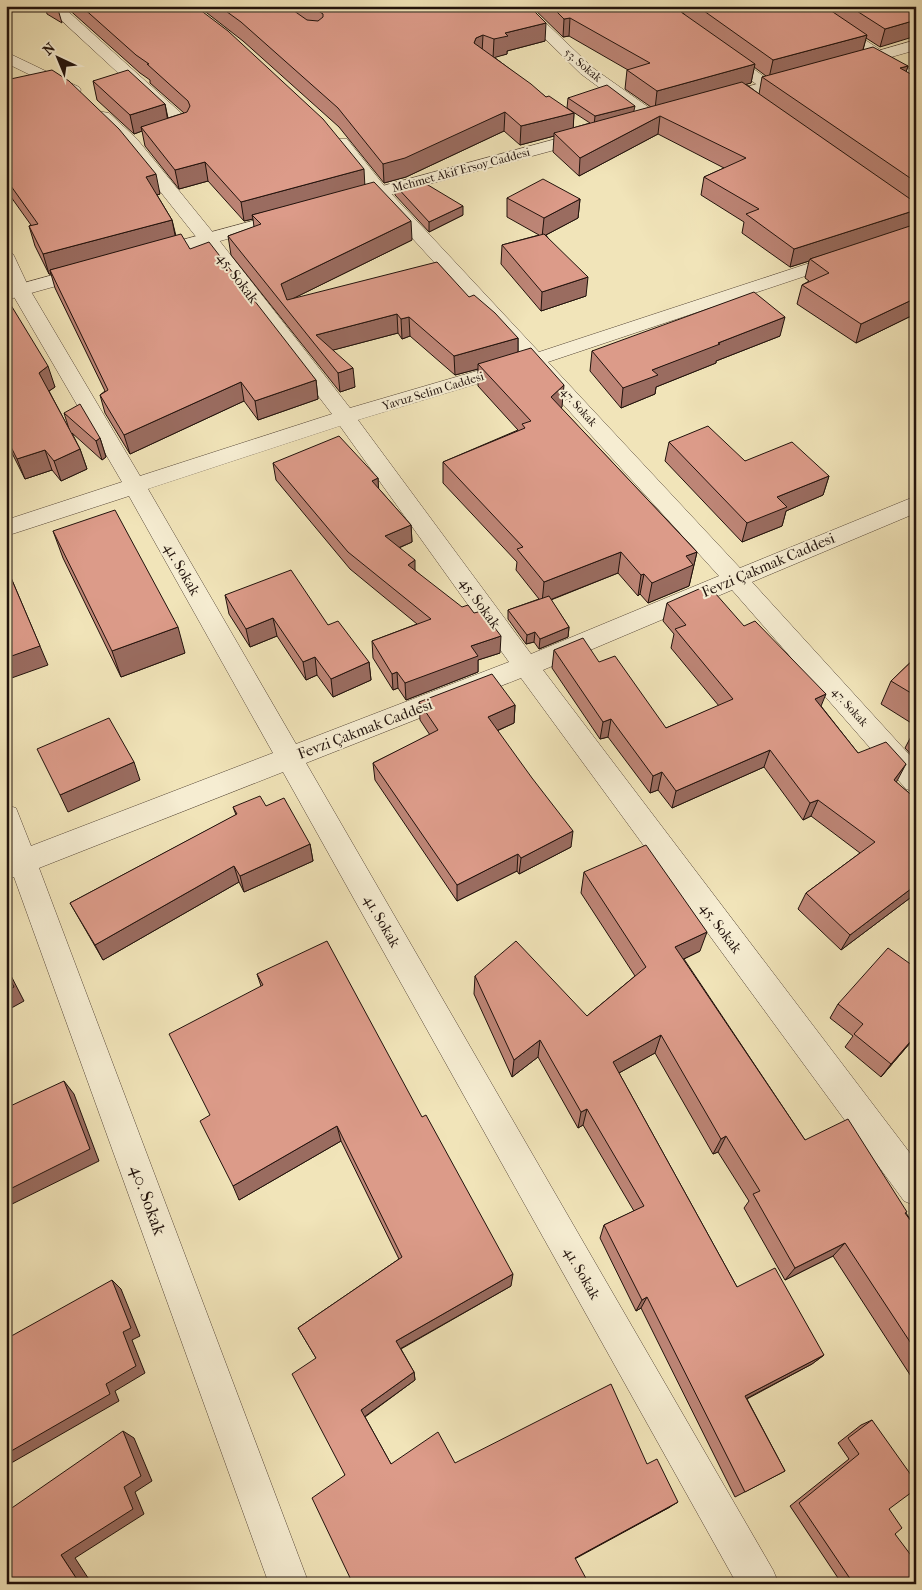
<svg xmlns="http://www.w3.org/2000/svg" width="922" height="1590" font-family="'IM FELL French Canon',serif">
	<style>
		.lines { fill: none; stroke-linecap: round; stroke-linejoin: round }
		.minor-casing { stroke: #554637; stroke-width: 1 }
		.tertiary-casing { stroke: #554637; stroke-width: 1 }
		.minor { fill: #f6edd2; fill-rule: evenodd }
		.tertiary { fill: #f6edd2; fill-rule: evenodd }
		.wall { fill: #bd8576; stroke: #21120c; fill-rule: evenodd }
		.shaded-wall { fill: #9a6c60; stroke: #21120c }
		.building { fill: #dc9b89; stroke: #21120c }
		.labels { text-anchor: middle; stroke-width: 4; stroke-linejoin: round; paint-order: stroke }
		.far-street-label { font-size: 12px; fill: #21120c; stroke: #f6edd2 }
		.street-label { font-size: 15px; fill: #21120c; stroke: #f6edd2 }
		.near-street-label { font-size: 18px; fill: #21120c; stroke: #f6edd2 }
	</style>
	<rect width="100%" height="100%" fill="#f1e4b9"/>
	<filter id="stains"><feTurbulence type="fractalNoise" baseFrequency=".004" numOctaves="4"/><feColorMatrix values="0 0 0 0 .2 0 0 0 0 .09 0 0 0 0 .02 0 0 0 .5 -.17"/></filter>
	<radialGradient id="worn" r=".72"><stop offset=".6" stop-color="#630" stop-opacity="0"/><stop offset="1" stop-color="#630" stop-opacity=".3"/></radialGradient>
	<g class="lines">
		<defs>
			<path id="minor" d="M6 6H23L21 9 6 14Z
				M46 6H62L190 121 192 125 190 129 161 138 155 137 153 133 155 129 172 123Z
				M512 6H528L593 68 658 114 660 118 658 122H646L581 74Z
				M658 6H674L690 23 777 86 775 89H763L680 29Z
				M796 6H813L916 73V85L910 83Z
				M6 52 79 87 81 90 79 93H67L6 63Z
				M103 112 109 113 137 139 215 235 350 408 521 358 374 196 332 143 335 139H347L386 188 539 352 916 228V239L548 362 740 568 916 496V513L752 582 916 762V792L906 789 732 590 543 670 916 1161V1206L904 1201 521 678 306 763 773 1570 779 1584H737L283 772 39 868 309 1584H269L14 877 6 880V805L16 808 31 846 273 753 129 496 6 536V520L122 482 10 290 6 281V252L13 254 15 258 30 290 140 476 332 414 201 243 125 147 97 121 95 117 97 113ZM530 368 719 576 531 654 358 420ZM340 426 509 662 296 744 148 489Z"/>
			<path id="tertiary" d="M916 40V50L849 69 843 67 841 64 843 61Z
				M796 73 802 75 804 78 802 81 717 105 711 103 709 100 711 97Z
				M589 130 595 131 597 135 595 139 348 206 342 205 339 201 342 197Z
				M289 211 295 212 298 216 295 220 152 260 145 258 143 254 145 250Z
				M89 265 96 267 99 271 96 275 6 300V288Z"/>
		</defs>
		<use href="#minor" class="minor-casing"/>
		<use href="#tertiary" class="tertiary-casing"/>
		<use href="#minor" class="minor"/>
		<use href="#tertiary" class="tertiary"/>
	</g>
	<path class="wall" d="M45 6H57L62 23 47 14Z
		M65 6H195L365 184 412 240 292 299 469 297 518 338V352L562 407 561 408 697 552 689 586 648 603 640 594 638 596 618 573 551 600 569 627 568 637 539 649 534 642 526 644 508 619V610L539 599 516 570 517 562 443 483V462L518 430 478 386V369L455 375 410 336 402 339 398 333 333 350 355 387 340 392 231 255 228 236 254 227 253 219 244 221 208 181 179 189 145 146 142 131 134 134 97 100 93 81 165 104 168 118 184 113 150 83V80L140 73Z
		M198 6H529L545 41 507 51V54L494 57 546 97 574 113 573 128 590 123 567 108 568 98 634 112 651 107 625 89 627 70H628L569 36 563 37 531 6H675L685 15 677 6H916L880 47 866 38 863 50 908 66 906 72 916 77V315L909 317 856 343 797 304 802 285 809 281 805 278 809 261 790 267 742 233 744 222 701 195 704 177 724 168 658 134 579 176 553 152 554 136 520 145 504 131 406 177 384 183 339 127 243 41ZM754 67 766 76 762 77 759 94 746 84 751 83Z
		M6 80 160 194 157 195 172 220 176 236 190 249 316 380 318 399 258 420 244 401 130 454 105 413 100 395 105 391 55 288 51 274H49L35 246 29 226 31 225 6 190Z
		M395 185 463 215 429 232 395 195Z
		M507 198 580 199 578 218 546 235 586 296 541 311 501 264 502 245 539 235 507 217Z
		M6 297 55 387 49 391 69 429 64 413 100 438 106 457 102 460 72 433 80 449 87 469 61 481 52 470 25 479 6 441Z
		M780 336 716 361V363L656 387 655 394 621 408 590 371 592 351Z
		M669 442 745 461 829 476 823 495 786 511 782 526 742 542 665 461Z
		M273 463 378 478V488L411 525 412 542 399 548 415 570 500 653 478 660V672L406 700 398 688 393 690 373 658 372 641 417 624 350 569 276 480Z
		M53 531 185 653 121 677 63 558Z
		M225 595 328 625 369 662 371 680 333 697 317 675 306 680 277 636 250 647 229 614Z
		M667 603 744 626 821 706 858 753 896 782 916 799V903L910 898 841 950 798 909 806 893 860 853 811 816 803 820 764 767 672 808 658 790 650 793 608 737 600 739 552 668 554 650 599 662 666 728 719 706 671 648 674 634 663 621Z
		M916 657V726L881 704 891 681Z
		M419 702 515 705 514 723 497 731 571 847 519 874 517 871 457 901 375 780 373 763 430 735 420 720Z
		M916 727V760L905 748Z
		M266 806 310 844 313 861 244 892 239 882 103 960 70 903 236 815 233 807Z
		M584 872 700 951 684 959 805 1140 906 1213 916 1228V1384L833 1256 785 1280 744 1208 749 1201 718 1152 713 1154 655 1053 619 1073 737 1287 824 1355 812 1364 747 1399 785 1471 735 1497 641 1308 636 1311 600 1238 604 1225 634 1211 583 1125 578 1128 538 1057 512 1077 474 994 475 976 587 1016 635 976 581 893Z
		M916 968V1036L881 1077 845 1047 853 1036 830 1018 838 1004Z
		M257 974 511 1286 401 1349 414 1372 415 1380 365 1417 391 1464H647L670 1507 575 1558 345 1475 316 1358 298 1328 399 1259 341 1141 239 1200 261 986Z
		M872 1420 889 1509 895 1534 916 1584H842L790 1506 849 1459 838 1443 861 1425Z"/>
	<path class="shaded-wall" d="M570 18 569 36 563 37 564 19Z
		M916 20V36L880 47 885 29Z
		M546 23 545 41 507 51V54L493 58 494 39 505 33Z
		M483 35 482 53 474 43 476 38Z
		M867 35 862 53 769 78 773 60Z
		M755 64 751 83 655 109 657 91Z
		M908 66 902 84 900 68Z
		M165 104 168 122 141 127 142 131 134 134 130 115Z
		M635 106 633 115 594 126 595 116Z
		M505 112 504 131 406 177 384 183 383 164Z
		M574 113 573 132 554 133V136L520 145 521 126Z
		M660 116 658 134 579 176 580 158Z
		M205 162 208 181 179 189 175 170Z
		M364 169 365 188 252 215 253 219 244 221 241 202Z
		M156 174 160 194 150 197 146 177Z
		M580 199 578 218 542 237 544 218Z
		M463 206V215L429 232V222Z
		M916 210V227L810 259 809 261 790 267 794 249Z
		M172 220 176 240 50 270 51 274H49L43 254Z
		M411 221 412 240 284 303 281 284Z
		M588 277 586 296 541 311 542 292Z
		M916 298V315L909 317 856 343 861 324Z
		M397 314 398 333 322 353 316 335Z
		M409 317 410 336 402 339 401 319Z
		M785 317 780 336 716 361V363L656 387 655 394 621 408 623 388 652 370 718 343Z
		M518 338V357L478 364V369L455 375 454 356Z
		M48 366 55 387 46 393 39 373Z
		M353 368 355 387 340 392 338 373Z
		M316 380 318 399 258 420 255 401Z
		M241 382 244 401 130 454 124 435Z
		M564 385 562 407 550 419 551 397Z
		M100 438 106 457 102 460 96 441Z
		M80 449 87 469 61 481 54 461Z
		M45 450 52 470 25 479 17 459Z
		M829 476 823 495 786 511 782 526 742 542 747 523 777 497Z
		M378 478 379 495 372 481Z
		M411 525 412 542 386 553 385 536Z
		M621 552 618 573 542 603 544 582Z
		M697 552 689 586 648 603 652 583 686 556Z
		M415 560V577L408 565Z
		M6 566 48 665 6 680Z
		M644 574 640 594 638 596 641 575Z
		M273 618 277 636 250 647 246 629Z
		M178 627 185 653 121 677 112 651Z
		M569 627 568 637 539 649 540 639Z
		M535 632 534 642 526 644 527 635Z
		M501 636 500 653 478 660V672L406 700 405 683 471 646Z
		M315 657 317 675 306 680 303 662Z
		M369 662 371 680 333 697 331 679Z
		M397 672 398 688 393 690 392 674Z
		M826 694 819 711 815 699Z
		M515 705 514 723 487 735 488 717Z
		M611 719 608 737 600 739 603 722Z
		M770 750 764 767 672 808 676 791Z
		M134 762 140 780 68 812 60 795Z
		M906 764 897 781 885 797 894 780Z
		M662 772 658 790 650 793 653 776Z
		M818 800 811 816 803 820 810 803Z
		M573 831 571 847 519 874 521 858Z
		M310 844 313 861 244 892 240 876Z
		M518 854 517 871 457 901V885Z
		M234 866 239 882 103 960 95 945Z
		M916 885V888L910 898 841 950 850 935Z
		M707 932 700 951 669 966 675 947Z
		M6 966 24 1001 6 1011Z
		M661 1035 655 1053 608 1079 613 1062Z
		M916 1035V1036L881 1077 891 1064Z
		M540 1040 538 1057 512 1077 514 1060Z
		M64 1081 74 1094 99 1161 6 1207V1191Z
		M587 1109 583 1125 578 1128 581 1112Z
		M337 1126 341 1141 239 1200 233 1186Z
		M726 1136 718 1152 713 1154 721 1139Z
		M845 1243 833 1256 785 1280 795 1268Z
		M513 1274 511 1286 398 1350 396 1341Z
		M112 1280 121 1289 140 1336 132 1340 145 1373 115 1391 119 1401 6 1466V1454L106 1384 123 1332Z
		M647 1297 641 1308 636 1311 642 1300Z
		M824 1355 812 1364 736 1404 745 1396Z
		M414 1372 415 1380 364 1417 361 1410Z
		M123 1431 134 1438 152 1481 135 1492 144 1514 75 1558 92 1584H80L61 1555 124 1487Z
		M678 1502 670 1507 571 1561 575 1558Z"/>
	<path class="building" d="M81 6H195L228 31 323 119 364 169 241 202 205 162 175 170 141 127 187 112 190 106 188 101 147 64H149L136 55Z
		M219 6H287L307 20 318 21 323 17V14L311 6H529L546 23 505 33 508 36 494 39 483 35 476 38 474 43 531 84 546 97 549 96 574 113 521 126 505 112 405 158 383 164 338 108 241 22Z
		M551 6H675L681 12 755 64 657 91 627 70 650 63 570 18 564 19Z
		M697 6H824L867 35 773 60Z
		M849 6H916V20L885 29Z
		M873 47 908 66 900 68 916 77V182L762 77Z
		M52 70 69 81 119 129 156 174 146 177 172 220 43 254 29 226 38 224 6 179V80Z
		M128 70 165 104 130 115 93 81Z
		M742 82 916 203V210L794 249 746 214 759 209 704 177 746 158 660 116 580 158 554 133Z
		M607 85 635 106 595 116 568 98Z
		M418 179 463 206 429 222 395 185Z
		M543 179 580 199 544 218 507 198Z
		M374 182 411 221 281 284 287 300 437 262 469 297 474 295 495 313 518 338 454 356 409 317 401 319 397 314 316 335 353 368 338 373 228 236 261 224 252 215Z
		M916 224V298L861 324 802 285 829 273 810 259Z
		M181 234 190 249 209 242 316 380 255 401 241 382 124 435 100 395 108 390 50 270Z
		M544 234 588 277 542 292 502 245Z
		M754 292 785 317 718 343 720 344 652 370 658 375 623 388 592 351Z
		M6 297 48 366 39 373 80 449 54 461 45 450 17 459 6 437Z
		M531 348 564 385 551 397 697 552 686 556 693 565 652 583 644 574 641 575 621 552 544 582 517 549 523 547 443 462 525 428 522 424 531 421 478 364Z
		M80 404 100 438 96 441 64 413Z
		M708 426 745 461 792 442 829 476 777 497 787 507 747 523 669 442Z
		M339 436 378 478 372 481 411 525 385 536 415 560 408 565 462 607 468 605 474 613 482 611 501 636 471 646 478 656 405 683 397 672 392 674 372 641 431 619 348 552 273 463Z
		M115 510 178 627 112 651 53 531Z
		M6 566 40 646 6 658Z
		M291 570 328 625 338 621 369 662 331 679 315 657 303 662 273 618 246 629 225 595Z
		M708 585 744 626 755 621 826 694 815 699 858 753 886 742 906 764 894 780 916 799V885L850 935 806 893 875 842 818 800 810 803 770 750 676 791 662 772 653 776 611 719 603 722 554 650 583 638 599 662 615 656 666 728 733 699 675 629 686 625 667 603Z
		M549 596 569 627 540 639 535 632 527 635 508 610Z
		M916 657V696L891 681Z
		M492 674 515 705 488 717 532 778 573 831 521 858 518 854 457 885 373 763 438 730 419 702Z
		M109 718 134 762 60 795 37 749Z
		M260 796 266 806 284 798 310 844 240 876 234 866 95 945 70 903 237 814 233 807Z
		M646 845 707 932 675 947 805 1140 848 1119 907 1212 905 1213 916 1228V1351L845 1243 795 1268 753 1194 760 1191 726 1136 721 1139 661 1035 613 1062 737 1287 775 1268 824 1355 745 1396 785 1471 745 1492 647 1297 642 1300 604 1225 644 1206 587 1109 581 1112 540 1040 514 1060 475 976 516 941 587 1016 646 967 584 872Z
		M327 941 422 1117 426 1115 513 1274 396 1341 414 1372 361 1410 391 1464 438 1432 455 1463 611 1384 647 1464 657 1459 678 1502 575 1558 589 1584H353L312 1498 345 1475 292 1374 316 1358 298 1328 402 1257 337 1126 233 1186 200 1121 210 1115 169 1034 263 985 257 974Z
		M888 948 916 968V1035L891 1064 854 1034 863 1024 838 1004Z
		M6 971 14 987 6 991Z
		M64 1081 90 1149 6 1191V1108Z
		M112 1280 131 1328 123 1332 136 1366 106 1384 110 1394 6 1454V1339Z
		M872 1420 916 1482V1489L889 1509 902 1528 895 1534 916 1562V1584H852L853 1583 799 1503 859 1454 848 1438Z
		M123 1431 141 1476 124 1487 133 1509 61 1555 80 1584H6V1512Z"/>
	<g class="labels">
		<g class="far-street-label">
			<text transform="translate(583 65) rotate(40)" y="4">53. Sokak</text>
			<text transform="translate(461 170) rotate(-15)" y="4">Mehmet Akif Ersoy Caddesi</text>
			<text transform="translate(433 391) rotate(-17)" y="4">Yavuz Selim Caddesi</text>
			<text transform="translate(579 407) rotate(48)" y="4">47. Sokak</text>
			<text transform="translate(850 707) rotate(48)" y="4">47. Sokak</text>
		</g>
		<g class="street-label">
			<text transform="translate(238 278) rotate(53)" y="5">45. Sokak</text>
			<text transform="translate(768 565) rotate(-23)" y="5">Fevzi Çakmak Caddesi</text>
			<text transform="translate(182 569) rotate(60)" y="5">41. Sokak</text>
			<text transform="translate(480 603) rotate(54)" y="5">45. Sokak</text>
			<text transform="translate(365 729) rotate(-21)" y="5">Fevzi Çakmak Caddesi</text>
			<text transform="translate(382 921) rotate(60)" y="5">41. Sokak</text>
			<text transform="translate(721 928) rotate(53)" y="5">45. Sokak</text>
			<text transform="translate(582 1273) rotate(60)" y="5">41. Sokak</text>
		</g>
		<g class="near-street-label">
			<text transform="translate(148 1200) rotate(70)" y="6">40. Sokak</text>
		</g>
	</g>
	<rect width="922" height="1590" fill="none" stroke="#f1e4b9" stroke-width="25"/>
	<rect x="8" y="8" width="907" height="1575" fill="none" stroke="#21120c" stroke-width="2.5"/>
	<rect x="12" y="12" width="897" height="1565" fill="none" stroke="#21120c"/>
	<g transform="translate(58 58) rotate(316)" stroke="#f6edd2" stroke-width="4" paint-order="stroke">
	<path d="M0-4L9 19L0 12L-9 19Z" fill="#21120c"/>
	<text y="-8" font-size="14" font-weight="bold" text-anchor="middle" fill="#21120c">N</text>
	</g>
	<rect width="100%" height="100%" filter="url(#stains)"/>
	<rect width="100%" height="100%" fill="url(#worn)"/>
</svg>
